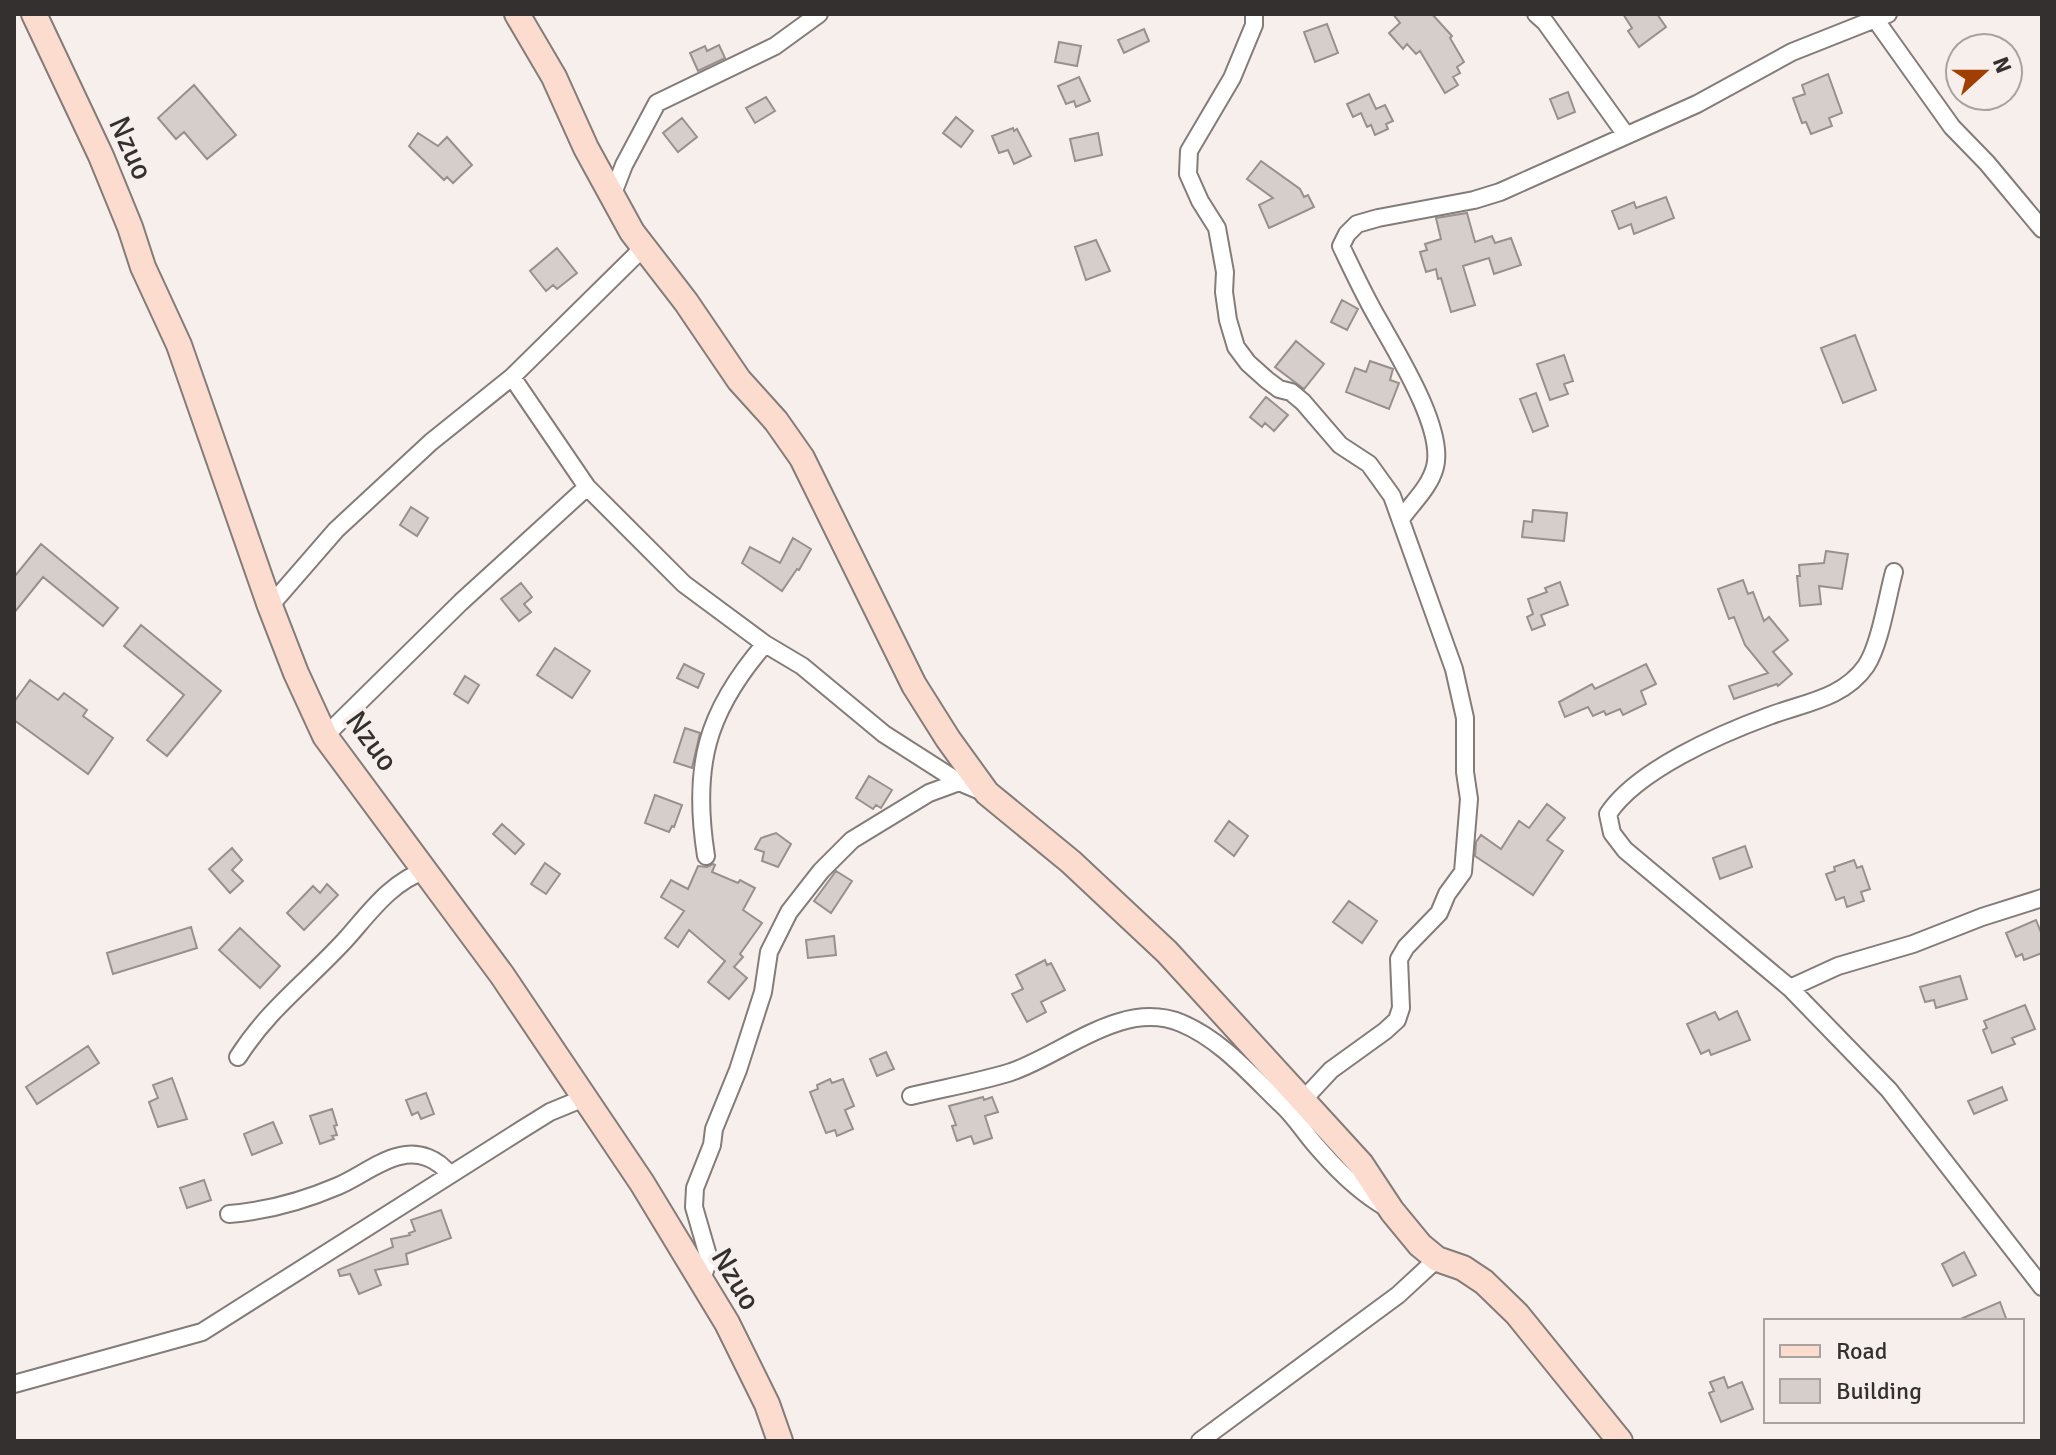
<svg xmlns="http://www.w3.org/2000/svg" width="2056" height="1455" font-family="Signika,sans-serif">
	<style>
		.building { fill: #d5cecb; stroke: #97908d; stroke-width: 2 }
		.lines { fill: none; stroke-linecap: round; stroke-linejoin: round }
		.street-casing { stroke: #837c79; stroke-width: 20 }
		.secondary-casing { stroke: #837c79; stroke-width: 28 }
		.street { stroke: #fff; stroke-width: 16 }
		.secondary { stroke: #fcdcce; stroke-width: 24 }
		.labels { text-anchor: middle; stroke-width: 8; stroke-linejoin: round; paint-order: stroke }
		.street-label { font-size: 30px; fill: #33302f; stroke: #f7efec }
	</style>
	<rect width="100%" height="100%" fill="#f7efec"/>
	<path class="building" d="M1393 14H1432L1452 36 1450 38 1464 62 1457 67 1460 73 1453 77 1458 85 1445 93 1420 51 1416 54 1407 44 1403 49 1389 33 1400 23Z
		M1623 14H1657L1666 27 1639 47 1628 31 1632 28Z
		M1327 24 1338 53 1315 62 1304 32Z
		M1144 29 1149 41 1124 53 1118 40Z
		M1059 42 1081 46 1077 66 1055 62Z
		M719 45 725 58 698 71 690 53 705 46 707 51Z
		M1828 74 1842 113 1829 118 1832 126 1811 134 1806 122 1802 123 1793 98 1805 94 1802 85Z
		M1079 77 1090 101 1076 107 1074 101 1066 104 1058 86Z
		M194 85 236 135 207 159 184 132 176 139 158 118Z
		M1568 92 1575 112 1558 119 1550 99Z
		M1369 94 1376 109 1385 105 1393 121 1386 124 1388 129 1375 135 1371 125 1367 127 1361 113 1353 117 1347 104Z
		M766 97 775 111 755 123 746 108Z
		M956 117 973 131 961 147 943 133Z
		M682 118 697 137 678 152 663 133Z
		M1013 128 1014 131 1017 129 1031 156 1014 164 1008 150 999 153 992 136Z
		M418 133 438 146 447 137 472 165 453 183 447 177 444 180 409 146Z
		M1098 133 1102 155 1075 161 1070 139Z
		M1261 161 1300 189 1304 197 1308 195 1314 207 1269 228 1259 205 1273 198 1247 179Z
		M1666 197 1674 218 1634 234 1631 224 1619 229 1612 211 1634 202 1636 208Z
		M1467 213 1475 242 1492 236 1495 243 1511 238 1521 265 1494 274 1489 258 1463 266 1475 305 1451 312 1441 278 1438 279 1436 269 1426 272 1420 252 1427 250 1425 244 1441 239 1436 218Z
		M1096 240 1110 271 1086 280 1075 247Z
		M557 248 577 273 557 289 553 285 546 291 530 271Z
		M1342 300 1358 309 1347 330 1331 322Z
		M1855 335 1876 390 1843 403 1821 348Z
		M1296 341 1324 364 1304 389 1275 367Z
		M1564 355 1573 381 1564 384 1568 394 1550 400 1537 364Z
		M1370 361 1393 369 1390 380 1399 383 1389 409 1346 392 1355 368 1366 372Z
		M1536 393 1548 426 1533 432 1520 399Z
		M1266 397 1288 415 1274 431 1265 423 1262 427 1250 417Z
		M411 507 428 518 417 536 400 525Z
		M1533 510 1567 513 1564 541 1522 537 1524 521 1532 522Z
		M793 538 811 549 799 570 797 569 782 591 742 563 750 547 780 563Z
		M41 544 118 608 103 626 43 577 14 613V577Z
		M1826 551 1848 554 1842 589 1819 586 1821 604 1800 606 1797 576H1800L1799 565 1824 563Z
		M1743 580 1748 594 1753 592 1764 621 1769 617 1788 640 1773 652 1792 674 1778 686 1777 684 1734 699 1729 686 1768 673 1745 645 1734 617 1729 619 1718 589Z
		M1560 582 1568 605 1541 615 1545 625 1532 630 1527 617 1533 614 1528 599 1547 592 1545 588Z
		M521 583 532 597 524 604 531 612 519 621 501 599Z
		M141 625 221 691 167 756 147 740 184 695 124 646Z
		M555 648 590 671 572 698 537 675Z
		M684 664 704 674 698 688 677 678Z
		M1646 664 1656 684 1641 691 1646 704 1623 715 1620 709 1606 715 1604 711 1593 716 1588 707 1565 717 1559 702 1592 684 1595 689Z
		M465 676 479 685 468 703 454 694Z
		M30 680 58 700 64 693 87 710 83 716 113 738 88 774 14 720V702Z
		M685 728 700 733 692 768 674 762Z
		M869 776 892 790 881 808 876 805 873 809 856 798Z
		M655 795 682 805 674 827 672 826 669 832 645 823Z
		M1547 804 1565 818 1547 840 1563 851 1533 895 1475 856 1476 842 1481 835 1501 849 1519 821 1529 828Z
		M1229 821 1248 836 1234 856 1215 841Z
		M502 824 524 844 515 854 493 834Z
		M776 833 791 844 778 867 762 861 764 852 755 849 761 838Z
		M1745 846 1752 867 1720 879 1713 858Z
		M232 848 242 860 232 870 243 881 230 893 209 869Z
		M1854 860 1857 868 1862 866 1870 889 1861 892 1864 901 1847 907 1844 897 1836 900 1826 874 1835 871 1834 867Z
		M545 863 560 874 546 894 531 884Z
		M713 864 715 865 712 872 738 883 740 880 755 888 743 910 762 923 740 954 743 957 734 967 747 978 729 999 708 982 725 961 689 930 678 947 665 938 684 911 661 897 671 880 688 889 698 866 707 867Z
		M836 871 852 881 831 913 814 901Z
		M327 884 338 895 304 930 287 913 313 886 320 893Z
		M1349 901 1377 921 1362 943 1333 922Z
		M2036 920 2042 935V953L2024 960 2022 954 2016 957 2006 933Z
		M191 927 197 948 113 974 107 953Z
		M240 928 280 966 260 988 219 950Z
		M834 936 836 955 808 958 806 940Z
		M1045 960 1047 965 1051 963 1065 990 1041 1002 1046 1012 1027 1022 1012 994 1023 989 1016 975Z
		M1960 976 1967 999 1936 1008 1934 1000 1925 1002 1920 987Z
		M2025 1005 2035 1029 2012 1038 2015 1044 1992 1053 1983 1030 1987 1028 1984 1021Z
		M1737 1011 1750 1040 1711 1055 1709 1050 1701 1054 1687 1024 1715 1012 1719 1020Z
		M88 1046 99 1063 37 1104 26 1087Z
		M886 1052 894 1069 877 1076 870 1059Z
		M172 1078 187 1119 158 1127 149 1102 158 1098 153 1085Z
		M830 1079 832 1083 843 1079 854 1106 845 1110 853 1129 837 1136 835 1130 826 1133 810 1092 818 1089 817 1085Z
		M2002 1087 2007 1100 1974 1114 1968 1101Z
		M426 1093 434 1114 421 1119 418 1112 412 1115 406 1100Z
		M983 1097 984 1100 992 1097 998 1112 985 1116 992 1138 974 1144 971 1136 957 1141 952 1126 956 1125 949 1106Z
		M332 1109 337 1125 334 1126 337 1135 332 1136 334 1139 320 1144 310 1116Z
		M273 1122 282 1143 252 1155 244 1134Z
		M204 1180 211 1200 187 1208 180 1188Z
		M441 1210 451 1238 406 1254 408 1264 375 1270 381 1285 359 1294 350 1274 340 1276 338 1270 393 1247 391 1239 410 1235 409 1233 415 1231 411 1220Z
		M1964 1252 1976 1275 1953 1286 1942 1264Z
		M2000 1302 2007 1321H1956Z
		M1724 1377 1728 1388 1742 1382 1753 1409 1721 1422 1709 1393 1714 1391 1710 1382Z"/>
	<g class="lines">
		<defs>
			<path id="street" d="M1254 14V25L1232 78 1189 151 1188 174 1200 201 1217 228 1225 272 1224 292 1228 320 1236 347 1248 363 1267 380 1279 389 1291 392 1303 402 1340 445 1369 464 1392 496 1454 669 1465 718V772L1469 799 1463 872 1447 894 1439 913 1406 947 1399 959 1401 1008 1397 1020 1385 1031 1331 1070 1303 1100
				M1536 14 1545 22 1626 135
				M1875 19 1952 127 1987 163 2042 229
				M612 196 624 165 657 103 775 46 819 14
				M512 377 587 487 684 584 765 644 802 666 884 734 959 782 985 793
				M1401 519C1412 503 1430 487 1435 467 1445 429 1397 353 1378 319 1364 295 1353 271 1341 246L1347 234 1357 224 1378 218 1474 200 1500 192 1697 104 1792 52 1888 14
				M1894 572C1887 598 1880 645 1866 666 1843 699 1803 703 1769 716 1720 734 1637 770 1608 814L1612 833 1625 850 1790 988 1889 1090 2042 1287
				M270 606 336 530 431 442 512 377 644 247
				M325 736 461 602 587 487
				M706 856C692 767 706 712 765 644
				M1790 988 1838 966 1913 944 1982 917 2042 898
				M238 1057C270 1007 309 980 347 938 370 912 391 882 426 870
				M911 1096C944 1088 979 1082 1011 1072 1064 1054 1122 999 1181 1023 1220 1039 1250 1074 1280 1103 1295 1116 1305 1134 1319 1149 1339 1172 1360 1193 1387 1208
				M229 1214C267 1211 303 1201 338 1186 359 1177 378 1161 400 1156 419 1151 438 1159 449 1174
				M701 1282 709 1259 694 1207 695 1188 712 1145 714 1129 738 1070 763 992 769 952 789 912 821 871 852 840 929 793 959 782
				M14 1384 202 1332 521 1130 550 1112 584 1098
				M1200 1441 1398 1295 1437 1259"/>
			<path id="secondary" d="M34 14 101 156 130 227 143 267 179 345 270 606 296 673 325 736 502 975 642 1183 727 1323 767 1404 780 1441
				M517 14 554 77 586 148 632 232 686 302 739 380 776 421 802 458 914 685 948 739 987 793 1071 862 1167 952 1361 1164 1392 1211 1420 1245 1437 1259 1463 1268 1484 1282 1517 1314 1620 1441"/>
		</defs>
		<use href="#street" class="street-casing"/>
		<use href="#secondary" class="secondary-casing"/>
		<use href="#street" class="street"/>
		<use href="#secondary" class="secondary"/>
	</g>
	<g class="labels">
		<g class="street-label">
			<text transform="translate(131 148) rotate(66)" y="10">Nzuo</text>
			<text transform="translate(372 741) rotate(54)" y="10">Nzuo</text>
			<text transform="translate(736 1279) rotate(59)" y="10">Nzuo</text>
		</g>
	</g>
	<rect width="2056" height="1455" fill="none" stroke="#33302f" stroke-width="32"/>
	<rect x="1764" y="1319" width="260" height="104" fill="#f7efec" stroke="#a9a3a0" stroke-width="2"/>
	<rect x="1780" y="1345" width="40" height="12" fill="#fcdcce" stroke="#a9a3a0" stroke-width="2"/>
	<text x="1836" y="1359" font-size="24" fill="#33302f">Road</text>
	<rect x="1780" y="1379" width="40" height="24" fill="#d5cecb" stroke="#a9a3a0" stroke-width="2"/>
	<text x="1836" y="1399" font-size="24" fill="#33302f">Building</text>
	<g transform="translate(1984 72) rotate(69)"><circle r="38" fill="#f7efec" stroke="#a9a3a0" stroke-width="2"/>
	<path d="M0-6L14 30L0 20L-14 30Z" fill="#a13f02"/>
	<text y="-12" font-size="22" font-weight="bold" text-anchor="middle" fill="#33302f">N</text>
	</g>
</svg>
